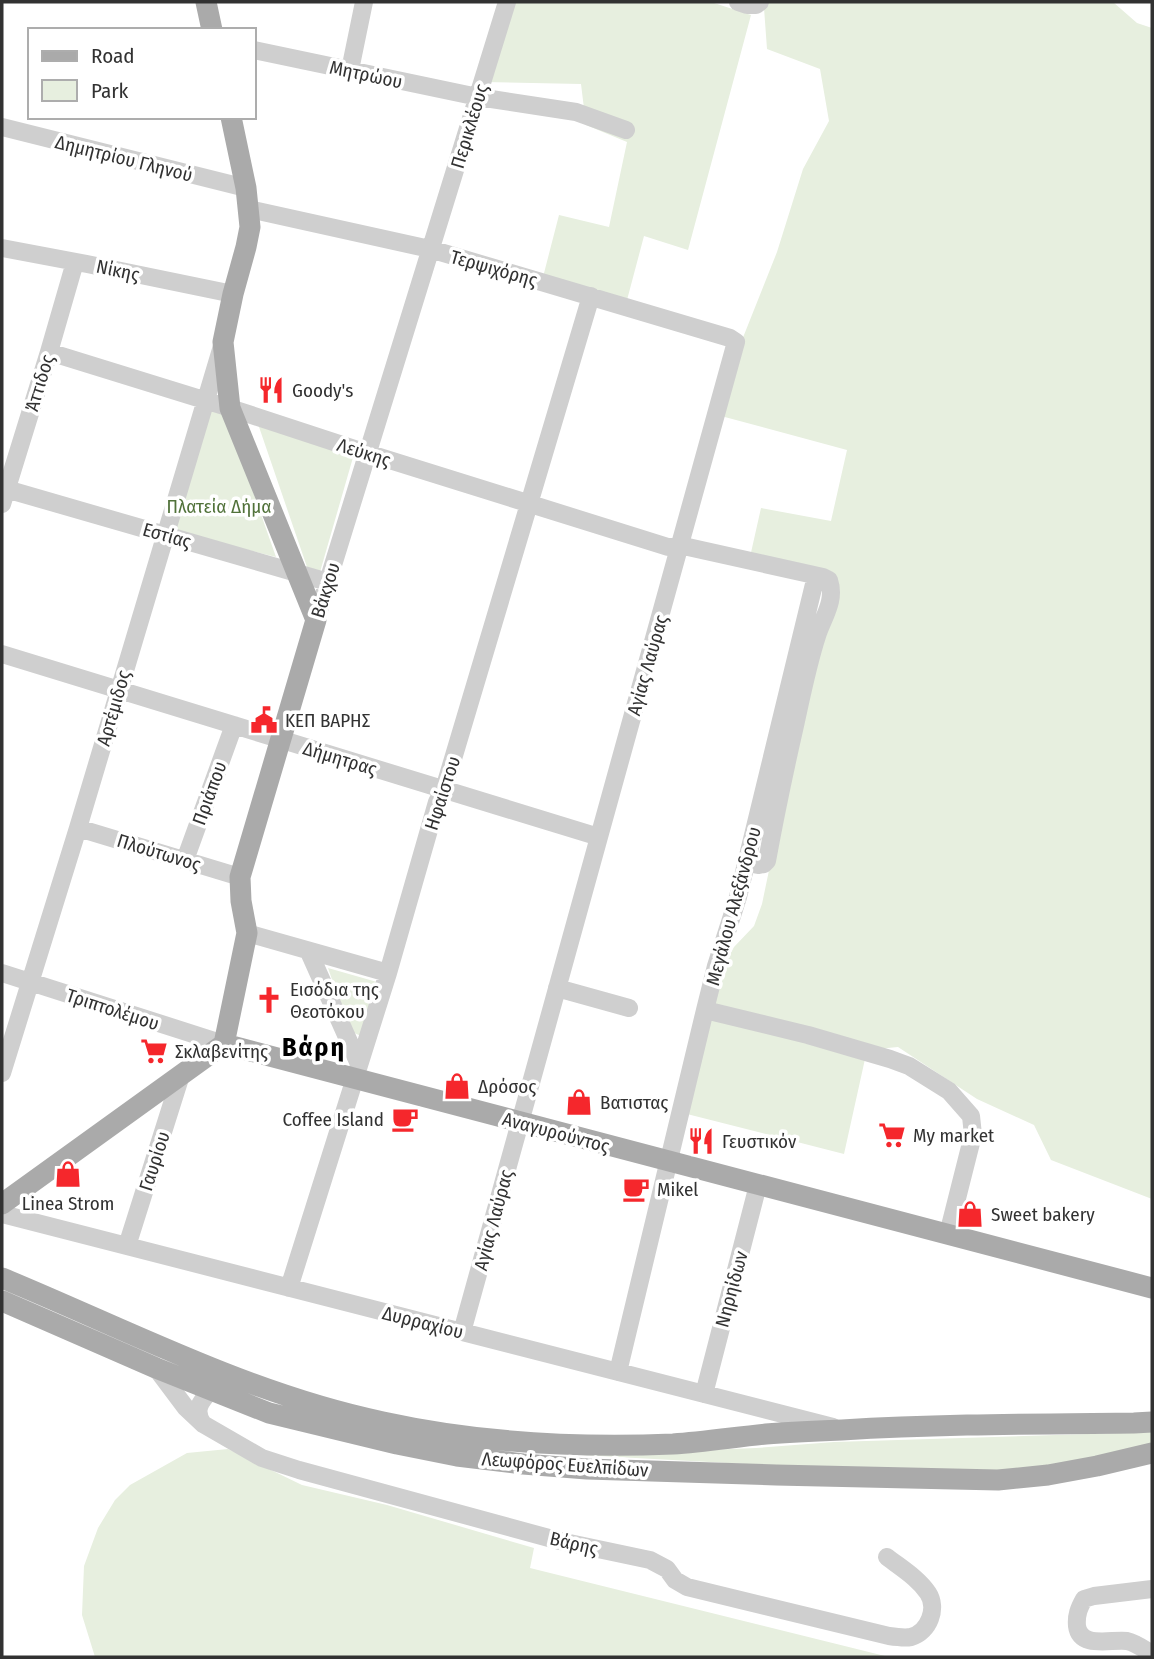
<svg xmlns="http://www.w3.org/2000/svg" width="1154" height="1659" font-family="'Fira Sans Condensed',sans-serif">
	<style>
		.green { fill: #e7efdf }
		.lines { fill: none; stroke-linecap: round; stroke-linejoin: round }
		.minor { stroke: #cfcfcf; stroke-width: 18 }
		.major { stroke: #aaa; stroke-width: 21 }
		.labels { text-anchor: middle; stroke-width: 7; stroke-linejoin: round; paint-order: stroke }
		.street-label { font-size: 19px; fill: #323232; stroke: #fff }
		.poi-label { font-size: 19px; fill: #323232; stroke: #fff; text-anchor: start }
		.park-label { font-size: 19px; fill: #51723a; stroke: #fff }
		.district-label { font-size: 26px; font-weight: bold; letter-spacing: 2px; fill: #000; stroke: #fff }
	</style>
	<rect width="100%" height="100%" fill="#fff"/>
	<path class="green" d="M515 2H711L751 15 688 250 644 236 627 300 543 277 559 215 609 227 627 142 586 125 581 84 484 82Z
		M766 2H1113L1137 23 1152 28V1199L1051 1160 1034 1125 977 1099 898 1047 867 1050 844 1154 687 1114 720 973 734 947 754 926 762 904 814 654 837 591 750 557 761 508 831 521 847 450 721 416 742 340 777 252 803 169 829 121 820 69 767 49 764 8Z
		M210 411 226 415 276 557 173 531Z
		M258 424 354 454 320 572 307 567Z
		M328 968 377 982 361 1036 350 1031Z
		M1152 1432V1447L1035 1472 909 1473 581 1455 756 1448 834 1442Z
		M228 1449 302 1485 387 1505 534 1548 530 1568 889 1657H95L82 1615 84 1566 98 1528 115 1500 130 1485 187 1453Z"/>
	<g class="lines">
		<path class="minor" d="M738 2 747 5H756L760 2
			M254 50 478 97 576 112 626 130
			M350 70 364 2
			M2 127 246 188
			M249 209 430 249 730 338 736 342 462 1332
			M2 248 87 264 233 294
			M49 352 230 408 367 453 668 547H688L823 577 829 580C836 601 823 617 817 636 807 667 801 699 794 730 784 774 775 817 767 861L764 864 758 865 747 863
			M6 489 328 582
			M2 504 49 352 75 262
			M316 620 507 2
			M2 654 599 837
			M78 828 240 877
			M185 860 234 725
			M247 933 388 973
			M309 952 359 1064
			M2 973 224 1044
			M557 988 629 1008
			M705 1010 808 1035 890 1059 909 1066 949 1091 971 1116 973 1135 948 1234
			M2 1073 78 828 222 346
			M2 1214 833 1427
			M127 1246 181 1075
			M289 1288 388 973 437 802 444 789 591 296
			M156 1368 186 1408 203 1424 262 1458 299 1470 560 1541 650 1560 667 1569 675 1580 687 1587 889 1636C896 1637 905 1638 911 1637 929 1632 938 1608 928 1593 918 1578 901 1568 887 1557
			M618 1372 705 1010 716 966 738 897 816 576
			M704 1394 758 1185
			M203 1424C193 1410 201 1401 211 1390
			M1152 1589 1094 1596 1084 1599C1079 1608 1076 1615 1077 1626 1080 1649 1111 1639 1127 1641 1136 1643 1144 1649 1152 1654"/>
		<path class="major" d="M206 2 212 30
			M224 1044 247 933 241 901 240 877 316 620 230 408 223 342 233 294 246 247 250 227 246 188 231 117
			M224 1044 1152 1288
			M2 1204 224 1044
			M2 1278C128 1330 249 1394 383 1422 479 1443 576 1448 673 1444 704 1442 735 1437 766 1434 792 1432 817 1431 842 1430 939 1424 1037 1424 1134 1423L1152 1422
			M2 1301 156 1368 269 1413 397 1444 457 1456 523 1464 587 1469 776 1475 998 1480 1048 1475 1097 1466 1152 1453"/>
	</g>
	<defs>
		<symbol id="restaurant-bare" viewBox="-9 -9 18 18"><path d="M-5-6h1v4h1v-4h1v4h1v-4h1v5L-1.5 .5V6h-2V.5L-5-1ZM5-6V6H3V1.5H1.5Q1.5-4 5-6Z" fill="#f5272c" stroke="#fff" stroke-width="2.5" paint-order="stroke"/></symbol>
		<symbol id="civic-bare" viewBox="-9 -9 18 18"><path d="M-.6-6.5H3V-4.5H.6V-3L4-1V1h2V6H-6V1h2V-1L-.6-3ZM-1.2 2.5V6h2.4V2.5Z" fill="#f5272c" stroke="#fff" stroke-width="2.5" paint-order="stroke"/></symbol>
		<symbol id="church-bare" viewBox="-9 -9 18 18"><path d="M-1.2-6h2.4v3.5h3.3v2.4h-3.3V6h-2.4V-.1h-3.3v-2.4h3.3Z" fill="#f5272c" stroke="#fff" stroke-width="2.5" paint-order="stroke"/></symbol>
		<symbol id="supermarket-bare" viewBox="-9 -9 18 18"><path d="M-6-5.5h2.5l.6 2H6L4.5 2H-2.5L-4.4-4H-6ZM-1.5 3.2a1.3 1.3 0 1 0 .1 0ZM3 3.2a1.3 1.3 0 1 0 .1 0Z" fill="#f5272c" stroke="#fff" stroke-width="2.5" paint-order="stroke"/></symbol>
		<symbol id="shop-bare" viewBox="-9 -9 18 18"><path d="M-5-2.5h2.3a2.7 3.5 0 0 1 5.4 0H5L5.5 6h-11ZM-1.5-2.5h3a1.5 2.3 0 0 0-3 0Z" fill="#f5272c" stroke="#fff" stroke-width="2.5" paint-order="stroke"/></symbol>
		<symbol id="cafe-bare" viewBox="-9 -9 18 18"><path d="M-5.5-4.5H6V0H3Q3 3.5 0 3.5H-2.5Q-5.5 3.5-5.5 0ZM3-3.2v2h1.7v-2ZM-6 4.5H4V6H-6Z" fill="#f5272c" stroke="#fff" stroke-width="2.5" paint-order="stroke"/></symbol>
	</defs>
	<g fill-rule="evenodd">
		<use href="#restaurant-bare" x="252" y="371" width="38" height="38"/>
		<use href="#civic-bare" x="245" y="701" width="38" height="38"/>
		<use href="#church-bare" x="250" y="981" width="38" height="38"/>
		<use href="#supermarket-bare" x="135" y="1032" width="38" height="38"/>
		<use href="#shop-bare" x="438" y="1067" width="38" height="38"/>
		<use href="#shop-bare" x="560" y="1083" width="38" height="38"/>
		<use href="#cafe-bare" x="386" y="1100" width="38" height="38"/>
		<use href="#supermarket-bare" x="873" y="1116" width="38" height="38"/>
		<use href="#restaurant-bare" x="682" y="1122" width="38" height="38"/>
		<use href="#shop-bare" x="49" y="1155" width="38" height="38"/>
		<use href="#cafe-bare" x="617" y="1170" width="38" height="38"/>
		<use href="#shop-bare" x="951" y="1195" width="38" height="38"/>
	</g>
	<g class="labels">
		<g class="street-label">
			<text transform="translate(366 74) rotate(12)" y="7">Μητρώου</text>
			<text transform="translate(469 126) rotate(-73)" y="7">Περικλέους</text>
			<text transform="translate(124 158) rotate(14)" y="7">Δημητρίου Γληνού</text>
			<text transform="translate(494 268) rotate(16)" y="7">Τερψιχόρης</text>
			<text transform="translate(118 270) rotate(12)" y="7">Νίκης</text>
			<text transform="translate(39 383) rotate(-73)" y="7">Άττιδος</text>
			<text transform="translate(364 452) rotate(18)" y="7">Λεύκης</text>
			<text transform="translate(167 535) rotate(16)" y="7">Εστίας</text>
			<text transform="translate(325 590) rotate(-73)" y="7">Βάκχου</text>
			<text transform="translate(647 665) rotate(-74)" y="7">Αγίας Λαύρας</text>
			<text transform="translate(113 708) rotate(-74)" y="7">Αρτέμιδος</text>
			<text transform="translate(340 758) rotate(17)" y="7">Δήμητρας</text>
			<text transform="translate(209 793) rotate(-70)" y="7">Πριάπου</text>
			<text transform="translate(442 793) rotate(-72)" y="7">Ηφαίστου</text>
			<text transform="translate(159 852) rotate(17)" y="7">Πλούτωνος</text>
			<text transform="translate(733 906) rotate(-75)" y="7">Μεγάλου Αλεξάνδρου</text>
			<text transform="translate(113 1009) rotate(18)" y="7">Τριπτολέμου</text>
			<text transform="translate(556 1132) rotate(15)" y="7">Αναγυρούντος</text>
			<text transform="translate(154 1161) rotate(-72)" y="7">Γαυρίου</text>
			<text transform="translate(493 1220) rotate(-75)" y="7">Αγίας Λαύρας</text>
			<text transform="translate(731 1289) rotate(-75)" y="7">Νηρηίδων</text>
			<text transform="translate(423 1322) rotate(14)" y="7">Δυρραχίου</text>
			<text transform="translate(565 1464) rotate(4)" y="7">Λεωφόρος Ευελπίδων</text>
			<text transform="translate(574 1543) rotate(13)" y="7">Βάρης</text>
		</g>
		<g class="poi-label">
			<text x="292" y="397">Goody's</text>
			<text x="285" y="727">ΚΕΠ ΒΑΡΗΣ</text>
			<text x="290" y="996">Εισόδια της<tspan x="290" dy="22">Θεοτόκου</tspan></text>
			<text x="175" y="1058">Σκλαβενίτης</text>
			<text x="478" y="1093">Δρόσος</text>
			<text x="600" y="1109">Βατιστας</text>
			<text x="384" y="1126" text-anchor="end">Coffee Island</text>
			<text x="913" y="1142">My market</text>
			<text x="722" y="1148">Γευστικόν</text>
			<text x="657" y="1196">Mikel</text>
			<text x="68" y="1210" text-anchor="middle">Linea Strom</text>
			<text x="991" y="1221">Sweet bakery</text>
		</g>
		<g class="park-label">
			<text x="219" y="513">Πλατεία Δήμα</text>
		</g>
		<g class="district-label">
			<text x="314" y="1056">Βάρη</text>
		</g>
	</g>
	<rect width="1154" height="1659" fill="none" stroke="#323232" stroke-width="7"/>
	<rect x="28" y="28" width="228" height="91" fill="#ffffff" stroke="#adadad" stroke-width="2"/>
	<rect x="42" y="51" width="35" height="10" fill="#aaaaaa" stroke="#adadad" stroke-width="2"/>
	<text x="91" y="63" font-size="21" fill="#323232">Road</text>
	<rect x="42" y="80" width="35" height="21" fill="#e7efdf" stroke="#adadad" stroke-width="2"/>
	<text x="91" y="98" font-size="21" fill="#323232">Park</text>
</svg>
